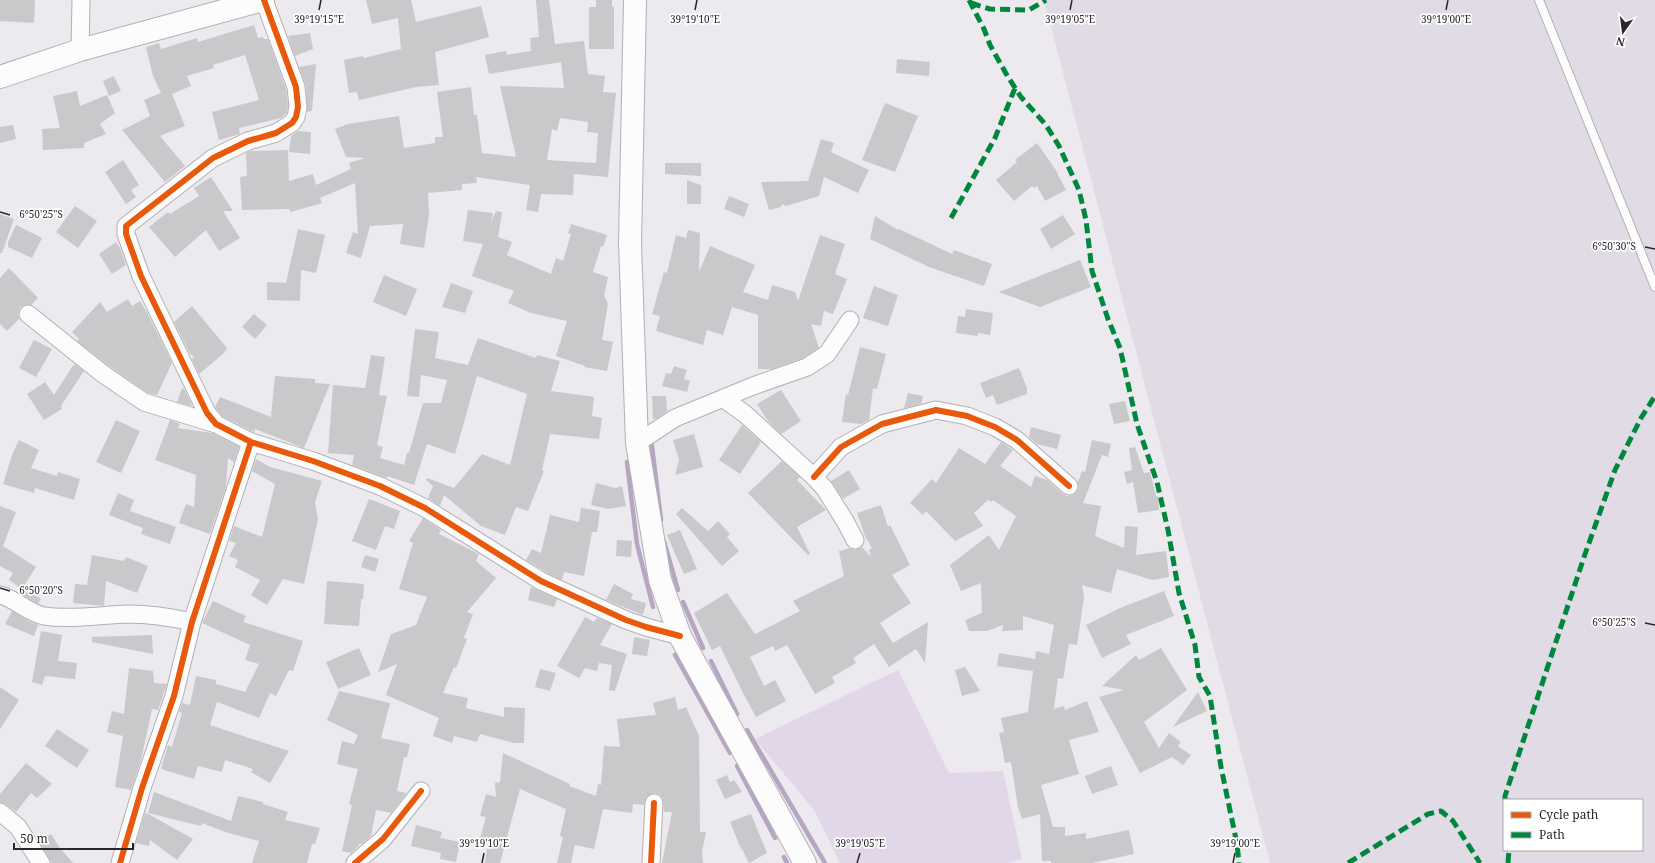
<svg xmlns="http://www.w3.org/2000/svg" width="1655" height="863" font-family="'Noto Serif',serif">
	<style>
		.built { fill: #e1dbe6; fill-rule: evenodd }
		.green { fill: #e1d7e9 }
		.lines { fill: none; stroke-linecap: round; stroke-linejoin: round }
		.stream { stroke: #b6a6c2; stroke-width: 4.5 }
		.building { fill: #c9c9cb; fill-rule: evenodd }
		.lane-casing { stroke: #b2b0b4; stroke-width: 10 }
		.street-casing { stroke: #b2b0b4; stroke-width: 19 }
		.secondary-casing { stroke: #b2b0b4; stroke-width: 24 }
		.lane { stroke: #fcfcfd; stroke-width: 8 }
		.street { stroke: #fcfcfd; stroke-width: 17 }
		.secondary { stroke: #fcfcfd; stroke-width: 22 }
		.quiet { stroke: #00873e; stroke-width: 5; stroke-dasharray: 10 5; stroke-linecap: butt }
		.cycleway-casing { stroke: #fff; stroke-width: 8 }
		.cycleway { stroke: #e8590c; stroke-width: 6 }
		.ticks { fill: none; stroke: #29272b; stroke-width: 1.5 }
		.ticks-label { font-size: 10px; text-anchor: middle; fill: #29272b; stroke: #fff; stroke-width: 3.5; stroke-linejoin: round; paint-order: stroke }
	</style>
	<rect width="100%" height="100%" fill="#ece9ef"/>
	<path class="built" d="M1044 0H1655V863H1270ZM1504 800H1642V850H1504Z"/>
	<path class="green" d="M898 670 949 773 1003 771 1022 859 1008 863H840L814 810 755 739Z"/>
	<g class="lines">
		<path class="stream" d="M651 438 661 520
			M627 462 637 544 653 607
			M664 541 678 590
			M683 602 703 648
			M675 655 730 753
			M711 661 737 714
			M747 730 825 863
			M737 766 775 838
			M784 857 787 863"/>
	</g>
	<path class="building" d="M0 0H35L34 23 0 21Z
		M366 0H411L416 22 481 6 489 37 435 52 439 85 416 87 359 100 357 92 349 93 344 60 363 56 364 58 401 49 398 18 372 24Z
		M536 0H549L555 44 584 41 588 74 605 76 603 92 616 93 608 177 574 174 573 195 541 194 538 212 526 210 530 185 476 177 477 183 462 184V190L428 193 429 215 424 248 400 244 403 224 370 226 361 258 346 253 353 232 358 234 355 183 320 198 322 203 291 212 289 209 242 210 240 177 247 176 246 153 250 151 288 150 289 181 313 174 316 185 351 169 349 163 365 158 346 157 335 129 348 124 399 116 404 148 435 143V137H443L437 92 471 87 474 115H477L482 153 516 157 500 86 564 88 561 62 489 74 485 55 506 51 507 55 531 51 530 38 539 37ZM560 118 588 122 587 132 598 133 596 163 547 160 552 129 557 131Z
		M596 0H612V7H614V49H589V7H596Z
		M254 25 258 38 263 37 264 39H268L286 89 288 107 287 113 281 118 239 128 240 134 219 140 212 112 259 100 245 55 213 65 214 68 187 76 191 86 172 94 185 126 160 136 185 166 165 182 122 130 150 116 144 100 161 93 153 76 146 47 159 43 161 49 197 38 198 42Z
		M310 33 313 49 295 56 288 36Z
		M897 59 930 62 929 76 896 73Z
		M316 64 312 111 307 112 306 86 299 67Z
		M114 76 121 91 109 96 103 81Z
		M77 91 80 106 107 95 115 113 100 124 106 134 84 143V148L43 150 42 129 60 128 53 96Z
		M885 103 918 116 895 172 862 160Z
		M13 125 16 139 0 143V127Z
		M298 131 311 132 310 154 289 152 291 136Z
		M821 139 834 143 831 152 869 170 858 193 824 177 819 196 786 206 782 204 781 207 769 210 761 182 808 181Z
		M1037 143 1058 173H1057L1066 190 1045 201 1037 186 1034 188 1032 186 1014 201 996 180 1017 162 1015 160Z
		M123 160 139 185 131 190 136 197 126 204 105 172Z
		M665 163H701V176L665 174Z
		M211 177 233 211H223L240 238 219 251 206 230 175 257 149 227 168 212 170 214 199 196 194 188Z
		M687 180 701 185V204H687Z
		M729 196 749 204 744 217 724 209Z
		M75 206 97 221 78 248 56 232Z
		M468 210 493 213 491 222 496 211 502 212 498 237 512 242 507 255 551 274 556 258 563 261 571 234 568 233 571 224 607 235 603 247 601 246 593 272 608 277 604 295 608 304 602 340 613 342 607 371 584 367 585 366 556 356 567 321 531 313 508 303 514 291 472 276 483 244 463 241Z
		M0 214 14 219 2 253H0Z
		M1063 215 1075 234 1051 249 1040 229Z
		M875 216 898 230 899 229 952 254 954 250 992 264 984 286 929 267 870 239Z
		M16 225 42 238 32 258 8 247V242Z
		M298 229 325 235 316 273 301 270 300 301 267 300V282L286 283Z
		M688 230 700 233 699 272 710 246 755 265 743 292 768 300 772 285 795 292 798 301 820 235 845 244 835 274 847 279 833 314 824 311 821 326 811 324 819 348 803 358 772 369H758V315L732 307 723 335 707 330 703 345 656 331 660 316 652 314 664 272 667 273 676 235 686 238Z
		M116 242 120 248 126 265 112 274 99 254Z
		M1080 260 1091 287 1040 307 999 292Z
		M9 268 38 298 31 305H25L20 307 18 313 19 319 7 331 0 324V278Z
		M384 275 417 289 406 316 373 302Z
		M451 283 473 291 465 313 442 307Z
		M874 286 898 295 888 326 863 318Z
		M128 299 132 306 140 301 148 314 172 363 157 395 148 393 109 366 77 341 79 339 72 332 100 302 107 312Z
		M192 306 227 348 223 354 199 374 192 359 194 356 190 354 174 322Z
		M966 309 993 313 990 335 978 333V336L956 333 958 316 965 317Z
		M254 314 267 325 255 339 242 327Z
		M415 329 439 332 435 358 468 365 478 338 536 358 537 355 560 361 551 391 594 397 592 416 602 418 599 439 550 434 542 470 544 471 528 511 516 507 505 535 481 526 444 495 440 506 428 498 433 486 426 480 427 478 454 488 482 454 510 465 527 394 477 376 455 454 427 444 414 485 387 476V478L384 477 352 465 354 455 328 453 333 385 365 388 371 355 385 357 379 395 387 396 377 445 383 447 380 458 404 465 407 453H409L423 403H441L447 380 421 375 419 397 407 396Z
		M34 340 52 349 36 377 19 368Z
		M860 347 886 354 877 389 873 388 869 420 861 424 842 422 846 394 848 395Z
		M74 364 84 371 61 406 62 409 44 420 27 394 45 382 54 395Z
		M674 366 687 370 684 379 690 381 687 392 662 386 666 373 671 374Z
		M1019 368 1027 388V394L997 405 993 395 986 398 980 383Z
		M275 376 315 379V383L330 384 304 448 255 429 254 432 222 416 215 407 220 397 271 417Z
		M183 386 182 388 185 390 192 405 191 406 177 402Z
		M781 390 801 421 781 434 768 421 757 404Z
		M908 393 923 396 921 404 904 408Z
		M652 396H666L667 411 656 419H653Z
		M1125 401 1130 421 1114 424 1109 404Z
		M116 420 140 431 121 473 96 462Z
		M170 420 180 424 178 428 212 433 239 447 234 462 228 458 226 487 210 534 179 523 186 504 194 507 196 475 155 460Z
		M742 425 761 442 740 474 719 460Z
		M1031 427 1061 435 1057 449 1037 444 1029 437Z
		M694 434 703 467 675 475 679 460 673 440Z
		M19 440 39 450 31 468 57 476 58 472 80 479 74 500 35 488 34 493 3 484 12 455Z
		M1092 440 1111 444 1108 457 1102 455 1083 503 1101 506 1095 536 1124 548 1125 526 1138 527 1136 555 1166 551 1169 577 1152 580 1117 569 1111 593 1082 585 1084 597 1077 645 1069 644 1063 679 1058 678 1054 709 1064 706 1065 710 1087 701 1099 732 1069 740 1079 774 1041 785 1053 827H1065V836L1086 833V839L1129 830 1134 854 1092 863H1051V861H1042L1040 814 1022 819 1018 807 1011 762 1005 763 999 733 1004 732 1001 718 1028 712 1033 671 997 666 999 653 1035 659 1036 651 1049 654 1054 625 1023 616V630L1002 631 1003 625 987 631H969L965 620 982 613 981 583 961 591 950 565 989 535 999 550 1016 516 993 500 992 502 988 500 974 513 983 526 955 541 926 511 923 515 910 503 932 479 936 483 959 448 985 464 1001 442 1013 450 1000 466 1031 487 1035 476 1047 480 1063 494 1067 496 1073 495 1079 488 1078 482 1082 471 1085 472Z
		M1135 447 1144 473 1150 472 1156 496H1158L1159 510 1138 513 1133 482 1127 484 1124 472 1132 470 1129 448Z
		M256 459 270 467 322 481 315 502 318 519 304 584 283 579 267 605 251 595 260 580 235 567 238 560 229 556 236 543 229 541 234 526 262 537 275 484 252 471Z
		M782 461 800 477 797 480 826 510 797 527 810 554 808 555 748 493Z
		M849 470 860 489 843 499 831 481Z
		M596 483 615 488 622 486 626 506 608 509 591 505Z
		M118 493 134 500 130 511 176 527 170 544 141 534 143 528 109 515Z
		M369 499 400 511 394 529 385 526 376 550 352 541Z
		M881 505 888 527 890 525 910 565 892 575 911 603 880 623 893 643 928 622 925 663 916 649 889 667 874 644 853 658 856 663 832 677 835 683 815 694 787 645 775 651 773 646 750 657 764 686 775 680 786 701 756 717 743 693 720 646 712 650 694 613 727 593 755 634 800 611 793 601 844 576 839 551 850 548 855 550 862 547 871 557 869 550 872 548 865 536 857 513Z
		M0 506 16 512 3 546 36 567 22 589 9 580 13 573 0 566Z
		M581 508 600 511 597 532H592L584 576 564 572 562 580 546 572 526 560 532 549 541 553 550 515 579 522Z
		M682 508 708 531 718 521 730 534 727 537 739 551 722 566 676 514Z
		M423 518 441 530 439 534 479 554 476 561 496 578 467 612 473 614 464 638 467 639 456 668 454 667 443 693 468 698 466 708 504 717V707L525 708 524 743H514L480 734 477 742 454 736 452 743 433 736 439 718 386 695 397 664 378 672 391 634 416 625 427 597 399 589 413 543 409 541Z
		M680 530 697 569 684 574 667 535Z
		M617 540 632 541 631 557 616 556Z
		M92 555 124 561 126 557 148 566 137 593 106 581 104 606 73 603 75 584 87 585Z
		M365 555 379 559 375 572 361 567Z
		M327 581 364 584 363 599H361L359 626 324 624Z
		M614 584 633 594 631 599 646 603 643 615 606 600Z
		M25 587 41 599 38 604 21 594Z
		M531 587 557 599 554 607 528 600Z
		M1164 591 1174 616 1126 635 1131 644 1102 658 1086 625 1120 608Z
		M213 601 246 616 243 622 303 641 293 671 289 670 276 696 270 693 259 718 217 702 210 725 289 751 270 783 251 772 253 769 225 760 222 772 198 766 194 779 161 769 168 745 172 747 182 713 179 712 182 703 190 705 196 676 216 680V684L245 692 259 664 245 660 250 645 202 623Z
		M12 611 28 621 38 625 34 636 5 624Z
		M585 617 594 622 597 618 612 624 600 645 627 654 615 691 609 690 612 665 599 663 597 671 585 668 579 678 557 666Z
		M41 631 62 635 58 661 77 663 75 679 45 676 42 685 32 682Z
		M152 635 153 654 92 642V637Z
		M634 637 650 640 647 656 632 654Z
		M359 648 371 675 338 689 326 662Z
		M1161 648 1187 690 1144 722 1159 748 1169 733 1181 742 1178 746 1191 755 1183 765 1172 757 1140 773 1099 697 1124 690 1102 686 1136 655 1139 660Z
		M965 667 980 691 962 696 955 670Z
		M129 668 153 671 154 683 167 684 158 710 152 709 141 760 131 790 115 787 123 736 107 732 112 711 124 714Z
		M540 669 556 673 550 691 535 687Z
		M0 687 19 700 0 729Z
		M339 691 390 703 381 738 410 744 407 757H404L397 791 406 793 405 795 391 813 376 810 371 836 362 844H359L358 847 351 853 342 851 352 805 349 804 358 769 337 764 342 741 354 744 358 735 327 720Z
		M1198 692 1207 711 1173 727Z
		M675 697 678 710 686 707 699 736 700 832H706L702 852 703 863H662L672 812H664L663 799 660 795 654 793 646 797 644 805 633 804 632 813 603 809 594 849 575 845 571 863H557L563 837 560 836 566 809 520 789 500 863H485L488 841 480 838 486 817 480 816 486 794 496 797 495 783 500 782 503 753 570 784 569 786 596 796 598 784 601 785 604 746 620 747 617 719 656 715 653 703Z
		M57 729 89 750 77 768 45 746Z
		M26 763 52 784 37 798 31 793 16 812 6 804 0 802V794Z
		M1111 766 1118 785 1092 794 1085 776Z
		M727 775 730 782 734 780 742 792 725 799 716 780Z
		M154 792 231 821 238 796 263 802V804L288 812 285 820 320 828 315 844H312L307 863H252L259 841 228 833 202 823 201 826 148 813Z
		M145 813 150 815 193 839 177 860 150 840 149 846 136 843Z
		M751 814 767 853 749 863 742 849H741L730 822Z
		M416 825 442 832 440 838 460 842 456 862 440 859 441 853 411 846Z
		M51 834 60 848 73 863H51L49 858 39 842Z"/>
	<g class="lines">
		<defs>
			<path id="lane" d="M1539 0 1655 287"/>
			<path id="street" d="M264 0 296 87 298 107 296 117 292 123 276 133 248 141 213 158 126 226V234L141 276 207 413 216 424 251 442 313 461 380 486 425 508 541 581 626 620 646 627 680 636
				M80 50 81 0
				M28 314 103 374 144 402 216 424
				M724 399 745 414 814 477 825 489 845 521 855 540
				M637 443 675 418 753 386 807 367 827 354 850 320
				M814 477 841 447 882 424 936 410 967 416 995 427 1017 440 1069 486
				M0 595C16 599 28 613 44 616 71 620 101 615 128 614 150 614 170 617 192 622
				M0 812 18 827 41 863
				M120 863 142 788 174 696 192 622 251 442
				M355 863 383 839 421 791
				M651 863 654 803"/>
			<path id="secondary" d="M635 0 630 243 637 443 660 580 680 636 805 863
				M0 77 80 50 263 0"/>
		</defs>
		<use href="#lane" class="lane-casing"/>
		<use href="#street" class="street-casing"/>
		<use href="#secondary" class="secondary-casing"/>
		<use href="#lane" class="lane"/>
		<use href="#street" class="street"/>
		<use href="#secondary" class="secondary"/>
		<path class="quiet" d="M969 0 984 29 990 45 1008 77 1021 97 1046 125 1059 146 1079 190 1086 220 1092 271 1108 319 1120 348 1137 424 1157 482 1168 530 1179 593 1195 645 1199 677 1210 696 1221 767 1237 844 1239 863
			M971 3 990 9 1029 10 1046 0
			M951 218 995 138 1015 88
			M1505 800V796L1584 557 1615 470 1641 418 1655 396
			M1348 863 1428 814 1441 811 1453 821 1480 863
			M1508 863 1509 850"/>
		<defs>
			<path id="cycleway" d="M264 0 296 87 298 107 296 117 292 123 276 133 248 141 213 158 126 226V234L141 276 207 413 216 424 251 442 313 461 380 486 425 508 541 581 626 620 646 627 680 636
				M814 477 841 447 882 424 936 410 967 416 995 427 1017 440 1069 486
				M120 863 142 788 174 696 192 622 251 442
				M355 863 383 839 421 791
				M651 863 654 803"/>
		</defs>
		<use href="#cycleway" class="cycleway-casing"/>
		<use href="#cycleway" class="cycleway"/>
	</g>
	<path class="ticks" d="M319 10 321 0M695 10 697 0M1070 10 1072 0M1446 10 1448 0M0 212 10 215M1645 247 1655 249M0 588 10 591M1645 623 1655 625M482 863 484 853M857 863 860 853M1233 863 1235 853"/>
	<g class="ticks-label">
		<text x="319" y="23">39°19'15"E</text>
		<text x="695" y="23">39°19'10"E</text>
		<text x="1070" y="23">39°19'05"E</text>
		<text x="1446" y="23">39°19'00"E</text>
		<text x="41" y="218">6°50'25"S</text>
		<text x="1614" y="250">6°50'30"S</text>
		<text x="41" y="594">6°50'20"S</text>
		<text x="1614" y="626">6°50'25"S</text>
		<text x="484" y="847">39°19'10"E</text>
		<text x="860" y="847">39°19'05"E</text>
		<text x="1235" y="847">39°19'00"E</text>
	</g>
	<rect x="1503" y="799" width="140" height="52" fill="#ffffff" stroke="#a9a9aa"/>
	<rect x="1511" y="812" width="20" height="6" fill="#e8590c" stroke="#a9a9aa"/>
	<text x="1539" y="819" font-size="12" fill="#29272b">Cycle path</text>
	<rect x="1511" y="832" width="20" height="6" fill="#00873e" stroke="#a9a9aa"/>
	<text x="1539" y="839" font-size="12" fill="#29272b">Path</text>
	<g transform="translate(1623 32) rotate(194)" stroke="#ffffff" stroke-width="3" paint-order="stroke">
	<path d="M0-3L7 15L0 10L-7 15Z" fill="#29272b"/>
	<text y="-6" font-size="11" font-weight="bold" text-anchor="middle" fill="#29272b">N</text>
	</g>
	<path d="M14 843v6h119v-6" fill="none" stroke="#29272b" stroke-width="2"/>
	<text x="20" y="843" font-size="12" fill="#29272b" stroke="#ffffff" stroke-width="3" paint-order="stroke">50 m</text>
</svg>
